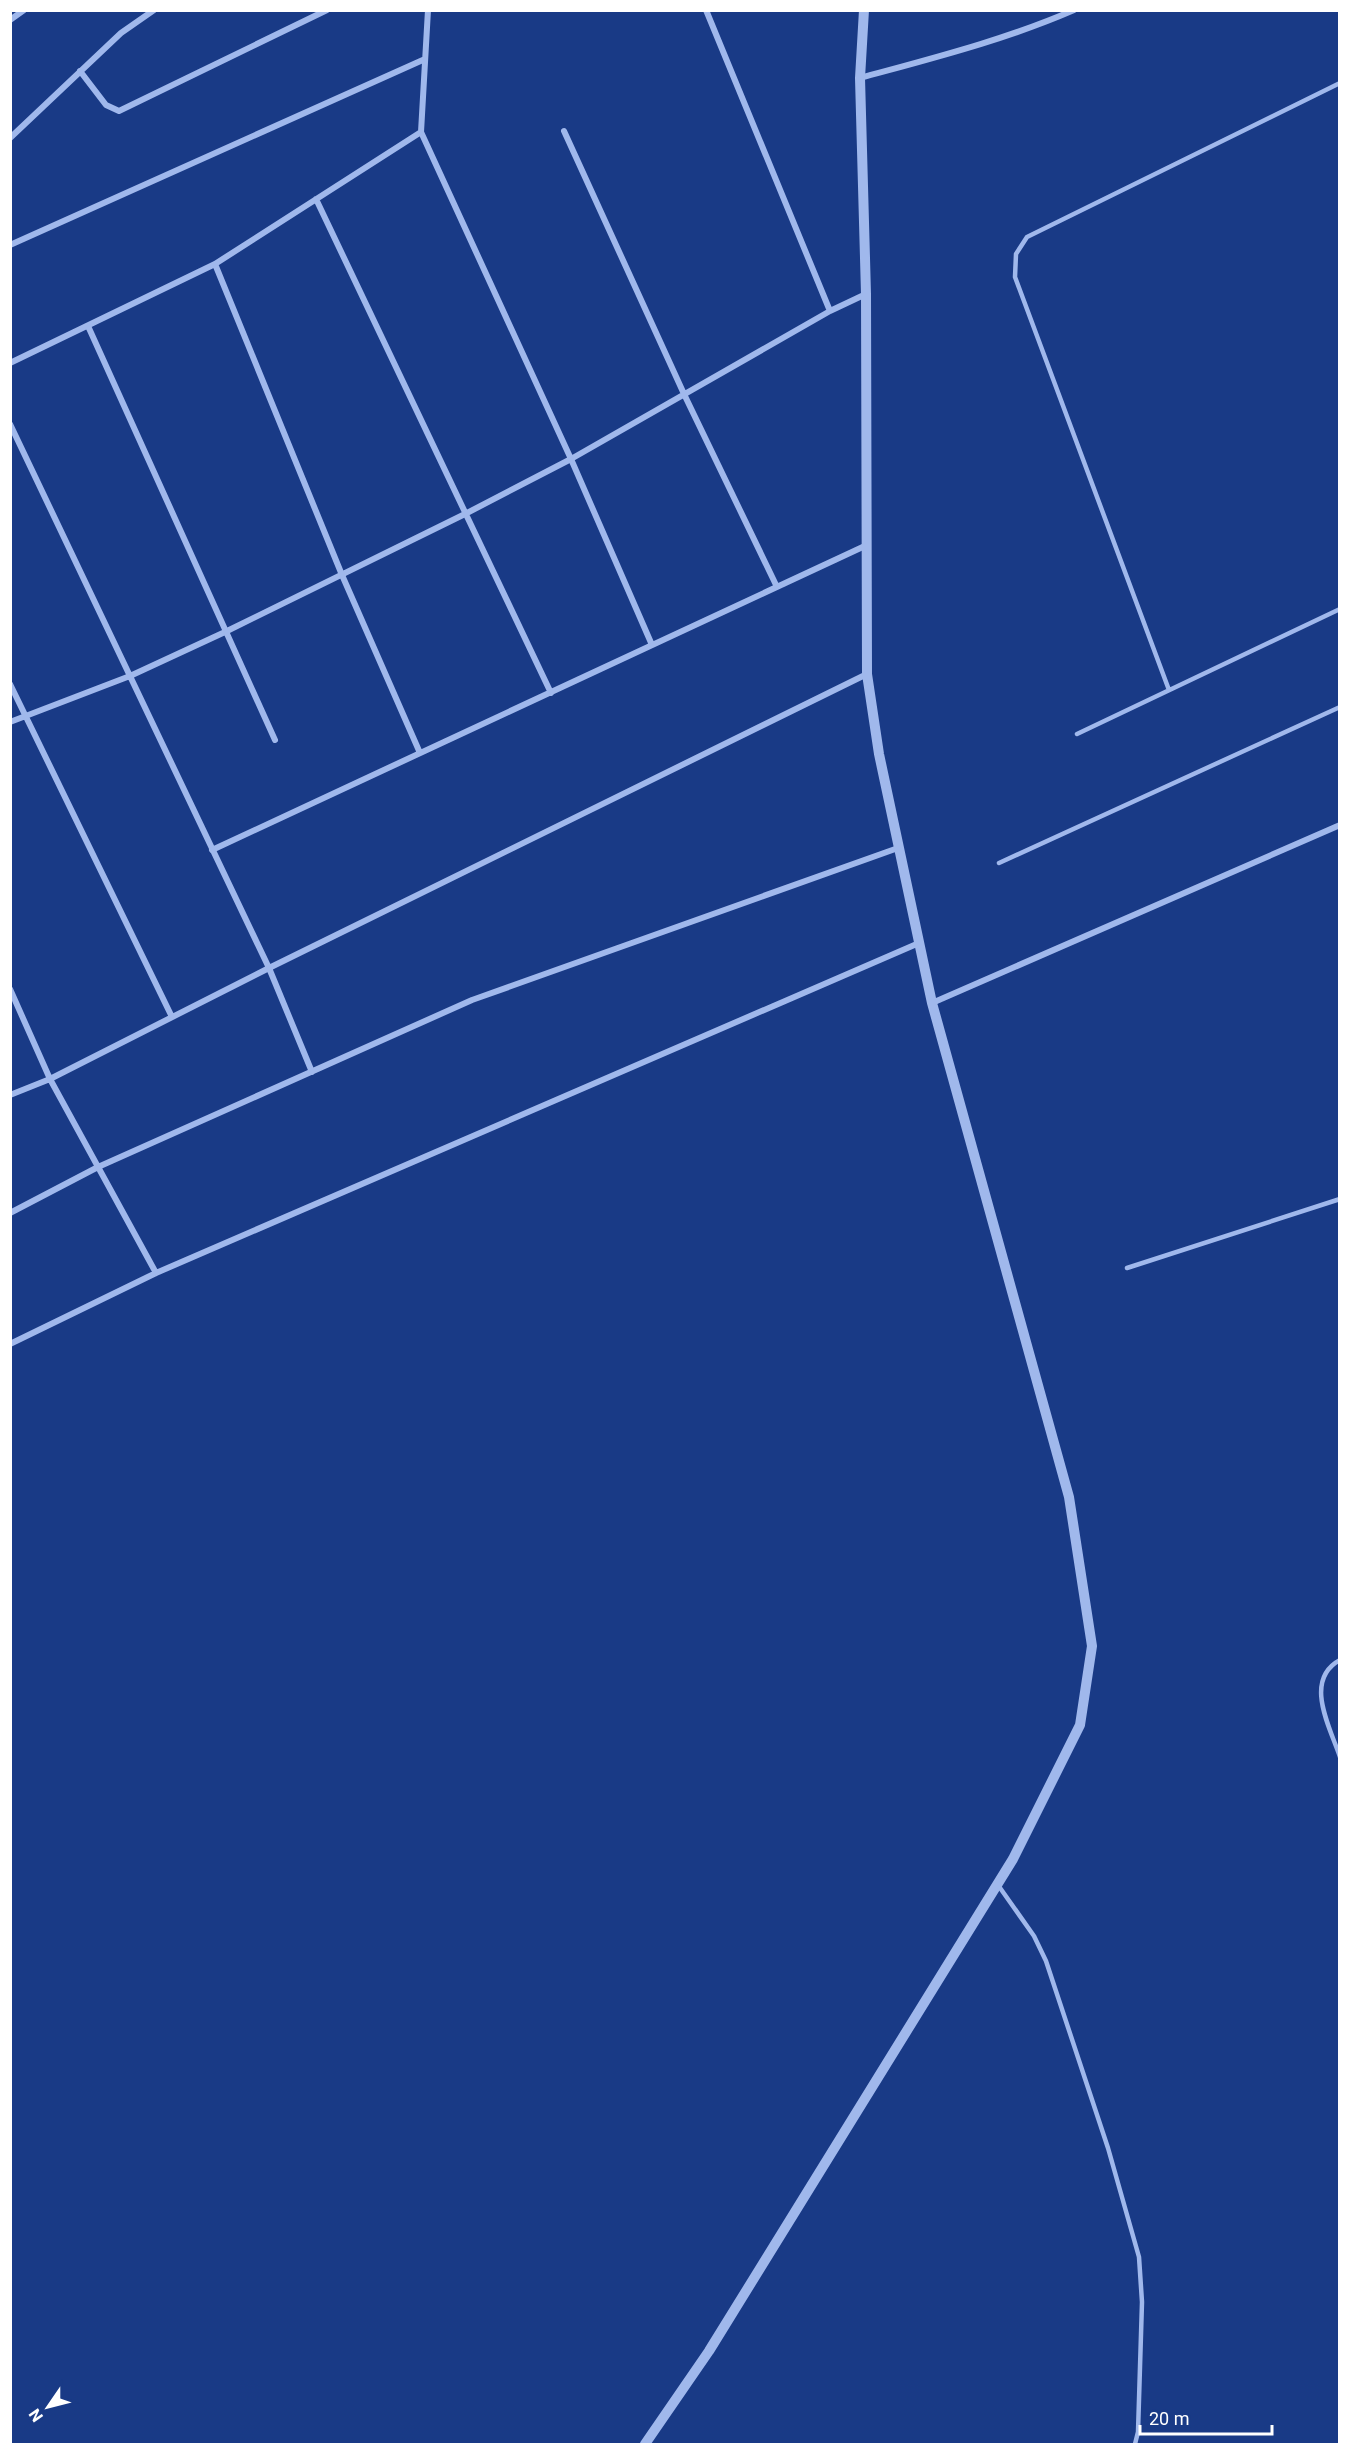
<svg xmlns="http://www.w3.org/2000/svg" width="1350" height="2455" font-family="Roboto,sans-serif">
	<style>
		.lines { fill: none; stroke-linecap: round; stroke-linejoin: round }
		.service { stroke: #a0b8ec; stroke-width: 4.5 }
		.minor { stroke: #a0b8ec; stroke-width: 6 }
		.tertiary { stroke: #a0b8ec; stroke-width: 10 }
	</style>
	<rect width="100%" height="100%" fill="#193a86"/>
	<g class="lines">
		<path class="service" d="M1169 690 1015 277 1016 254 1027 237 1340 83
			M1077 734 1340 609
			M999 863 1340 707
			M1127 1268 1340 1199
			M1340 1660C1303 1680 1330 1727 1340 1757
			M998 1885 1034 1936 1046 1961 1108 2148 1139 2257 1142 2302 1138 2432 1135 2444"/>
		<path class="minor" d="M428 10 421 132 571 459 652 645
			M706 10 830 311
			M10 20 24 10
			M80 71 106 105 119 111 327 10
			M860 78C933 58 1005 40 1074 10
			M564 131 684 394 777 587
			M10 138 121 33 154 10
			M316 199 551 693
			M10 245 425 59
			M215 264 342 575 420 753
			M88 326 275 740
			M10 363 215 264 421 132
			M10 424 269 968 312 1072
			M10 684 172 1017
			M10 722 130 676 225 632 465 514 571 459 830 311 866 294
			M212 850 867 545
			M10 989 50 1079 156 1273
			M932 1003 1340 825
			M10 1095 50 1079 269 968 867 674
			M10 1213 98 1167 472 1000 898 848
			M10 1344 156 1273 919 943"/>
		<path class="tertiary" d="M645 2444 709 2351 1013 1859 1080 1725 1092 1646 1069 1497 932 1003 879 754 867 674 866 294 860 78 864 10"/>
	</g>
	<rect width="1350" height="2455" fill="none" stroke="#ffffff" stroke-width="24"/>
	<g transform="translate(48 2407) rotate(235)" stroke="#193a86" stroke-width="4.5" paint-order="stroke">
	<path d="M0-4.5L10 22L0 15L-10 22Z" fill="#ffffff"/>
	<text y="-9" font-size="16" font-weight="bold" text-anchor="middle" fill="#ffffff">N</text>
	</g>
	<path d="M1140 2425v9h132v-9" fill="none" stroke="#ffffff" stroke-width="3"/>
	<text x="1149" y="2425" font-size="18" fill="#ffffff" stroke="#193a86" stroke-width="4.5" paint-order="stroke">20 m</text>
</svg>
